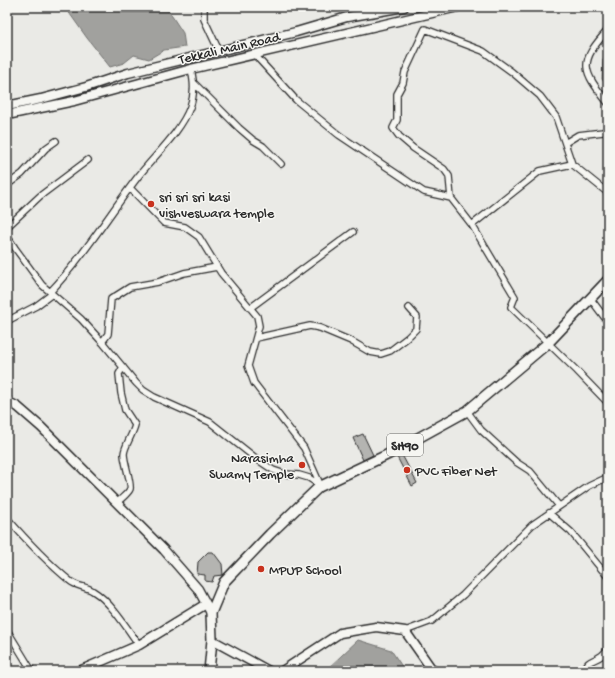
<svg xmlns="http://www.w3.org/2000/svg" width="615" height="678" font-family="'Gochi Hand',sans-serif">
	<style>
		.water { fill: #a1a19e; stroke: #727270 }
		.building { fill: #b4b4b1; stroke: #2b2b2b }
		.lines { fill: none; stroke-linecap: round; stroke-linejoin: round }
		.minor-casing { stroke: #2b2b2b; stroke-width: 8 }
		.secondary-casing { stroke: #2b2b2b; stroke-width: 11 }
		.primary-casing { stroke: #2b2b2b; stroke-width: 12 }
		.minor { stroke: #f6f6f2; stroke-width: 5.5 }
		.secondary { stroke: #f6f6f2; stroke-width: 8 }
		.primary { stroke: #f6f6f2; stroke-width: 9 }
		.poi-dot { fill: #c8321e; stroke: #f6f6f2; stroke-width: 1.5 }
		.labels { text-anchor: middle; stroke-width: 3; stroke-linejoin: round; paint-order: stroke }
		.shield { fill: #f6f6f2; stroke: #686867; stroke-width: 1 }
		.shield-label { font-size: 13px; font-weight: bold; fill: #2b2b2b }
		.street-label { font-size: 14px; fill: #2b2b2b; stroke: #f6f6f2 }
		.poi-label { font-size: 14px; fill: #2b2b2b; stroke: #f6f6f2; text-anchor: start }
	</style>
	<rect width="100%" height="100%" fill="#eaeae6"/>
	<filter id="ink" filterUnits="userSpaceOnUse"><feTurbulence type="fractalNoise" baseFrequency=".025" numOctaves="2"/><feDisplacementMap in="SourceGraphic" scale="8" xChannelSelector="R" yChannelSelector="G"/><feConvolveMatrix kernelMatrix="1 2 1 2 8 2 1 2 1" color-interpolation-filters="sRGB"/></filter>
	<g filter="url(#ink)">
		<path class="water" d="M65 7H166L183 33 185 47 164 50 149 59 134 55 124 63 110 67 87 38Z
			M608 54V88L602 79 603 60Z
			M358 640 391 650 405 671H325Z"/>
		<path class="building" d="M363 434 373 455 363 460 353 438Z
			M402 455 417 483 412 486 397 457Z
			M208 552H213L222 564 223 575 214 576 212 582 205 581V575L197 574 198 562Z"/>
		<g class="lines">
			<defs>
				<path id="minor" d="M204 7V19L219 51
					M608 30C578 63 582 70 608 103
					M254 54 296 100 339 135 424 192 451 198 472 225 515 297 511 307 577 371 608 403
					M194 83 239 128 253 140 263 146 281 164
					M565 143 578 135 603 132 608 129
					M7 185 22 174 46 148 56 141
					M130 188 164 223 185 227 199 237 221 273 257 316 259 326 248 366 254 383 304 448 320 484
					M451 198 449 176 444 169 413 148 399 136 393 128 397 120V94L403 83 405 72 425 29 483 51 512 72 540 96 556 117 572 164 608 193
					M472 225 540 171 572 164
					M7 227 40 196 88 160
					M7 236 15 248 42 285 81 319 103 343 136 383 143 390 154 397 210 422 258 460 273 470 285 474 299 475 309 478 321 486
					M50 292C83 257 108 216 137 178 153 157 181 132 190 107 195 93 194 82 191 69
					M590 298 608 322
					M250 308 353 232
					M7 321 36 306 52 294
					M256 338 310 326 320 328 351 341 370 352 381 354 390 351 407 338 416 329 417 317 409 308
					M102 342 108 334 111 299 130 287 158 282 184 273 217 267
					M467 411 481 430 516 462 530 471 559 506
					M117 503C120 499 128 494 130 489 132 485 124 462 124 454 124 447 133 434 135 425L125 410 121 393 119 374 123 367
					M549 513 571 532 608 577
					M7 518C27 541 47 562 70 581 77 587 86 586 93 591 110 601 127 628 139 645
					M7 630 32 671
					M405 631 432 621 463 595 532 525 589 486 608 477
					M585 671C587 659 593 662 601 656 603 655 606 651 608 649"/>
				<path id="secondary" d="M7 106 41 99 86 87 128 73 296 32 347 17 404 7
					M7 115 74 101 191 69 458 7
					M7 401 18 407 41 427 164 550 198 589 211 613
					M212 640 269 671
					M79 671 139 645 206 604
					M282 671 340 633 376 627 405 631 433 671"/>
				<path id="primary" d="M209 671 212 640 211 613 224 582 270 534 319 487 389 454 467 411 548 343 608 280"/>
			</defs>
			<use href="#minor" class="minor-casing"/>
			<use href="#secondary" class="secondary-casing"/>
			<use href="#primary" class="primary-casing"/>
			<use href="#minor" class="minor"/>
			<use href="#secondary" class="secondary"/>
			<use href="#primary" class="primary"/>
		</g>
	</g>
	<g class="poi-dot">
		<circle cx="151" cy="204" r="4"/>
		<circle cx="302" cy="465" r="4"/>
		<circle cx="407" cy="470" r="4"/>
		<circle cx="261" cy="569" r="4"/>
	</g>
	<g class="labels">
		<rect class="shield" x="387" y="434" width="36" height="22" rx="3"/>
		<g class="shield-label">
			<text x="405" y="450">SH90</text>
		</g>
		<g class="street-label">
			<text transform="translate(229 47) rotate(-13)" y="5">Tekkali Main Road</text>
		</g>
		<g class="poi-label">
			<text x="159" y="201">sri sri sri kasi<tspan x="159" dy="16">vishveswara temple</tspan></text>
			<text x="294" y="462" text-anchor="end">Narasimha<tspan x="294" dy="16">Swamy Temple</tspan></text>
			<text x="415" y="475">PVC Fiber Net</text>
			<text x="269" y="574">MPUP School</text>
		</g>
	</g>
	<rect width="615" height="678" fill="none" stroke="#f6f6f2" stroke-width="24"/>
	<rect x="12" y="12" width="591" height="654" fill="none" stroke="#2b2b2b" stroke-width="1.5" filter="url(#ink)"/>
</svg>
